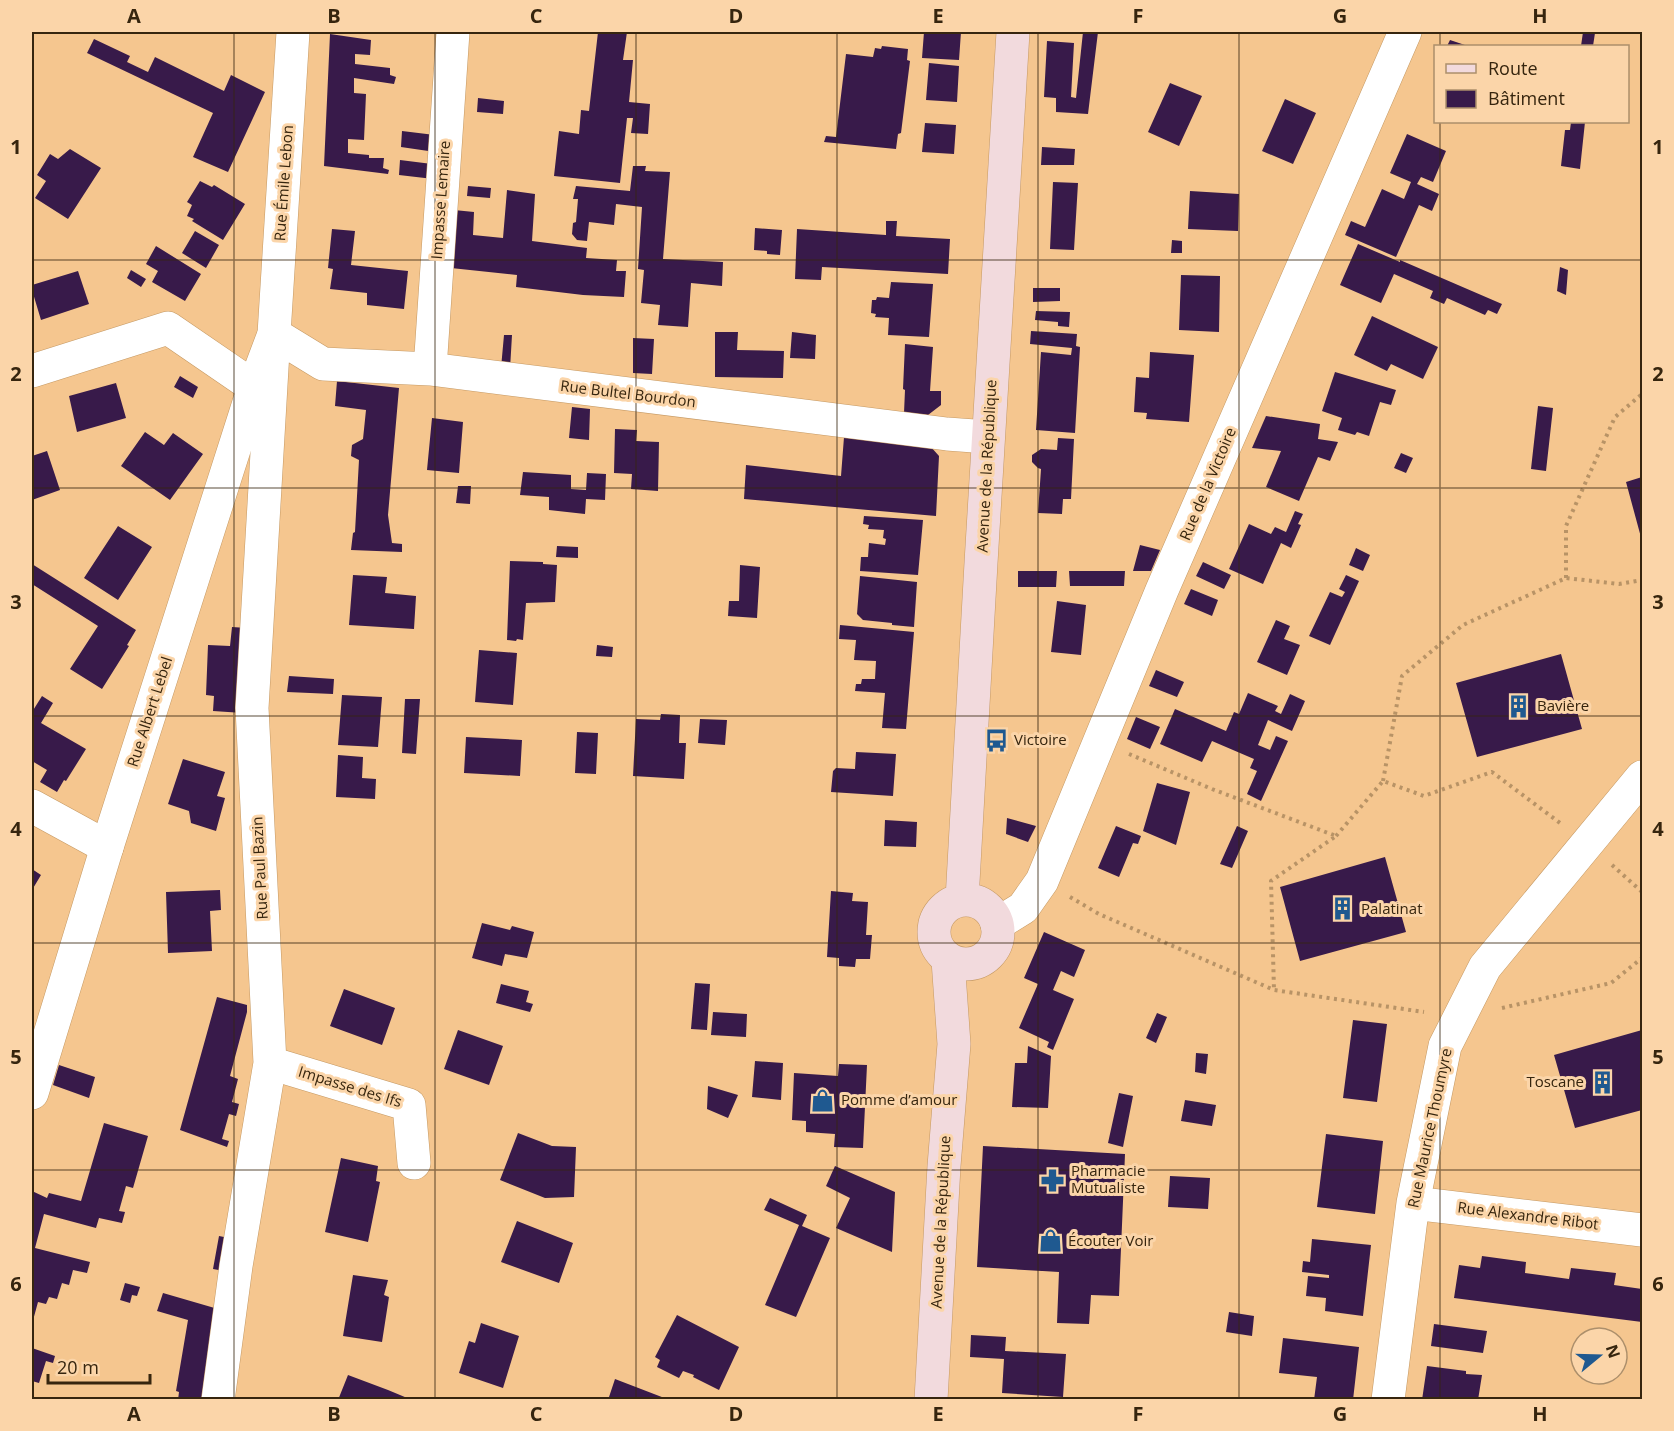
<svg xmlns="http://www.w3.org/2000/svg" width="1674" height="1431" font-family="'Open Sans',sans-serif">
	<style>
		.building { fill: #381a4a }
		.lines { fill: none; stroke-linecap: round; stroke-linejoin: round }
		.minor-casing { stroke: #c59963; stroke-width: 34 }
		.tertiary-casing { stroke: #c59963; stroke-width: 34 }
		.secondary-casing { stroke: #c59963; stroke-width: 34 }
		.path { stroke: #b89366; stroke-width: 4; stroke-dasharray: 3 4.5; stroke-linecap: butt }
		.minor { stroke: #fff; stroke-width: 33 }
		.tertiary { stroke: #fff; stroke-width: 33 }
		.secondary { stroke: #f2dadd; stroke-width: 33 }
		.grid { fill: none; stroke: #36250e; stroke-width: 1.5; stroke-opacity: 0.55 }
		.labels { text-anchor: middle; stroke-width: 6; stroke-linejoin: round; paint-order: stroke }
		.street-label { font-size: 15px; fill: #36250e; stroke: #fbd5a9 }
		.poi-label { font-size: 15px; fill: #36250e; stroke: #fbd5a9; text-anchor: start }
		.neatline { fill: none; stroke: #36250e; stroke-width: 2 }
		.grid-label { font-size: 20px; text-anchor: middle; font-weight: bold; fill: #36250e }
	</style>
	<rect width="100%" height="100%" fill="#f5c68f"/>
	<path class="building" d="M598 32H627L623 60H633L629 102 650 104 648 134 631 133 633 118H627L620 183 554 176 559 131 579 134 581 110 589 111Z
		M924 32H961L959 60 922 58Z
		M1083 32H1098L1088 114 1056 112V98L1044 97 1047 41 1074 43 1071 97 1076 98Z
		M1583 32H1592L1595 33 1593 46H1581Z
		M330 34 371 40 370 55 355 54V64L390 68V75L396 77 394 84 354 78V93L366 94 364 140 348 139V153L369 155V158H384L383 168 389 170 388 174 324 166Z
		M94 39 130 56 127 62 148 72 155 57 224 91 231 75 265 92 228 172 193 157 213 113 87 53Z
		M1450 40 1468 46H1447Z
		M882 46 908 49 907 60 910 61 901 133 898 134 896 149 824 142 826 136 836 137 846 54 873 57 875 48 881 49Z
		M929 63 959 66 957 102 926 100Z
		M1170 83 1202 96 1179 146 1148 132Z
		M478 98 504 101 503 114 477 112Z
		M1285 99 1316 113 1293 164 1262 151Z
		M1571 122H1585L1580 169 1561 166 1565 130H1570Z
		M925 123 956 125 954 154 922 152Z
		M402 131 443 136 442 153 401 147Z
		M1407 134 1446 151 1433 182 1421 177 1417 184 1439 194 1432 211 1419 205 1396 257 1345 235 1351 221 1365 227 1382 189 1404 199 1411 182 1390 173Z
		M1042 147 1075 149 1074 165H1041Z
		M70 149 101 168 68 219 35 198 46 181 37 175 50 154 58 159Z
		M400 160 440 165 442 180 399 175Z
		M633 166H646L645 171 670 172 663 259 723 262 722 286 691 283 688 327 658 325 660 305 641 303 644 270 638 269 642 207 616 204 614 225 589 222 587 241 577 240 572 234 573 223 576 222 578 199H573L576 186 630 191Z
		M200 181 212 187 214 185 245 204 223 240 192 221 194 219 187 216 192 205 187 202Z
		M1053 182 1078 183 1074 250 1050 249Z
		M468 186 491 188 490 198 467 196Z
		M507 190 535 194 532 241 587 248 586 258 617 260 616 271H626L624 297 583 295 516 287 517 275 451 268 454 210 474 212 473 235 503 238Z
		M1190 191 1239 194 1238 231 1188 229Z
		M886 221H897L896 236 950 239 948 274 822 267 821 280 795 279 797 229 886 235Z
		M755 228 782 230 780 255 767 254V251L754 250Z
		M332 229 355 231 351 265 408 271 404 309 367 305V293L330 289 333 269 328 268Z
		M195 231 219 245 206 268 182 253Z
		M1172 240 1182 241V253H1171Z
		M1358 244 1400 262V260L1502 304 1497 314 1488 310 1485 315 1447 298 1444 304 1430 298 1433 291 1394 274 1381 303 1340 285Z
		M156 246 201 274 185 301 152 282 158 271 146 264Z
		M1560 267 1568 270 1566 295 1557 291Z
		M131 270 146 279 141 287 127 278Z
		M78 271 89 304 41 320 32 290V285Z
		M1181 275 1220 276 1219 332 1179 330Z
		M891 282 933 284 929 337 888 335 889 318 875 317 876 314 871 313 872 300H876L877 297 889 298Z
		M1033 288H1060V301L1033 302Z
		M1036 311 1070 312 1069 327 1058 326V322L1035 320Z
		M1372 316 1438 347 1423 379 1391 364 1387 371 1354 355Z
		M1031 331 1077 334 1076 346 1080 347 1075 433 1036 430 1041 352 1071 355 1072 348 1030 344Z
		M715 332H738L737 350 784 351 783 378 715 377Z
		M792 332 816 335 815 359 790 358Z
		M504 335H512L510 369 501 368Z
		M633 338 654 339 652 374 633 373Z
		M905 344 933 347 930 391H941V405L928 415 904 413 905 390 903 389Z
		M1150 352 1194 355 1189 422 1146 419 1147 413 1134 412 1136 377 1149 378Z
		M1335 372 1396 390 1391 405 1380 402 1369 436 1357 432 1355 435 1338 430 1342 418 1322 411Z
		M180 376 198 387 193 398 174 387Z
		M337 381 399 388 388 515 392 543 402 544V552L351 550 353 533 355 532 359 460 351 456 352 445 363 439 366 410 335 406Z
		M116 383 126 418 77 432 69 396Z
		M1538 406 1553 408 1546 471 1531 469Z
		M572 407 590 409 589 440 569 438Z
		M1266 416 1320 424 1318 439 1338 442 1330 461 1318 457 1299 501 1266 487 1281 451 1252 448Z
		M432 418 463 422 459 473 427 470Z
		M615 429 637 430 636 441 659 442 658 491 631 489 632 474 614 473Z
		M145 432 164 445 173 433 203 454 170 500 121 466Z
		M844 437 931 447 939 456 936 516 744 499 746 465 841 476Z
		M1058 438 1074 439 1071 499H1063L1062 514 1038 513 1041 469 1038 468 1032 462V455L1041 449 1057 450Z
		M47 451 60 490 32 500V456Z
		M1401 453 1413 458 1406 473 1394 468Z
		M523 472 571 475V489L586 490 587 473 606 474 605 500 586 499 585 514 549 510V497L520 495Z
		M1642 477V541L1626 482Z
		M458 486H471L470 504 456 503Z
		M1295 511 1303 514 1298 524 1301 525 1291 548 1281 543 1263 584 1229 569 1249 524 1271 534 1275 527 1286 532Z
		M864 516 923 520 918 575 860 571 861 557H868L869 543 885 545 886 539 883 538 884 530 868 529 869 525 863 524Z
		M118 526 152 547 118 600 84 578Z
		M1140 545 1160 550 1151 571H1133Z
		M557 546 578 547V558L556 557Z
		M1356 548 1370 555 1363 571 1349 565Z
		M510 561 543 562V564L557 565 555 602 526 603 523 640 517 639 516 641 507 640Z
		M1203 562 1231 575 1224 589 1196 576Z
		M32 564 136 630 127 645 129 646 102 689 70 669 98 626 32 584Z
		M740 565 760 567 757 618 728 616 729 601H739Z
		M1018 571H1057L1056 587H1018Z
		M1069 571H1125L1124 586H1070Z
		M353 575 387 577 385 593 416 596 414 629 349 625Z
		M1346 575 1359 581 1330 645 1309 636 1330 592 1342 597 1345 592 1339 589Z
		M860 576 917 582 914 627 892 625V623L863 620 857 614Z
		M1191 589 1218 600 1212 616 1184 604Z
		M1057 601 1086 605 1081 655 1051 652Z
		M1276 620 1290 626 1284 639 1300 645 1287 675 1257 662Z
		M840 625 914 632 906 729 882 728 885 693 855 691 856 684H861L862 679H875L876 661 854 660 856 640 839 639Z
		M232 627 247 628 243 713 213 711 214 696 206 695 208 645 230 646Z
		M597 645 613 647 612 657 596 656Z
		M479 650 517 653 513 705 475 702Z
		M1561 654 1582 729 1477 757 1456 683Z
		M1156 670 1184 682 1177 697 1149 686Z
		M289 676 334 679 333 694 287 692Z
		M1248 693 1278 706 1275 711 1281 714 1290 694 1305 701 1292 731 1268 720 1258 745 1270 750 1276 736 1288 741 1261 801 1247 794 1257 771 1250 768 1254 759 1212 741 1202 762 1160 744 1175 709 1226 731 1234 712 1239 714Z
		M342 695 382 697 378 747 338 745Z
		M42 696 53 703 41 723 86 749 66 781 64 780 57 792 40 782 47 770 32 761V712Z
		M405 699H420L416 754 402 753Z
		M661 714 680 715 679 743H686L684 779 633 776 636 719 660 720Z
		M1136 717 1160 727 1150 749 1127 739Z
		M700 719 727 720 725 745 698 743Z
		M577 732 598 733 596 774 575 773Z
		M466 737 522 740 520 776 464 773Z
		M856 752 896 754 893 796 831 792 833 771 836 768 855 769Z
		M338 755 363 757 362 778 376 779 375 799 336 797Z
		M183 759 225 772 217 796 225 798 216 831 191 823 189 811 168 804Z
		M1157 783 1190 792 1176 845 1143 831Z
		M1007 818 1036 826 1028 842 1006 834Z
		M885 820 917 822 916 847 884 846Z
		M1116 826 1141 836 1138 844 1133 843 1119 877 1098 868Z
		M1237 826 1248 831 1232 868 1220 864Z
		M1385 857 1406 932 1300 961 1280 887Z
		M32 869 41 875 32 890Z
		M220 890 221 910 210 911 212 951 168 953 166 892Z
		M831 891 853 893 852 901 868 902 866 935H872L870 959H856L855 967 839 966V958L827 957Z
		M482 923 510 930 512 926 534 932 527 958 505 954 502 966 472 958Z
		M1044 932 1085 950 1074 977 1061 971 1053 990 1074 999 1053 1050 1047 1047 1049 1042 1019 1028 1038 984 1024 978Z
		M695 983 710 984 707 1030 691 1029Z
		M501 984 529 991 526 1002 533 1004 530 1012 496 1003Z
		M344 989 395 1008 382 1045 330 1026Z
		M217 997 247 1005V1012L230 1076 238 1079 232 1102 239 1104 236 1116 229 1114 222 1139 229 1141 227 1147 180 1130Z
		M713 1012 747 1014 746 1037 711 1035Z
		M1157 1013 1167 1017 1156 1043 1146 1038Z
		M1353 1020 1387 1024 1377 1102 1343 1098Z
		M458 1030 503 1046 489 1085 444 1069Z
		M1642 1030V1110L1575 1128 1554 1055Z
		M1028 1046 1051 1056 1048 1108 1012 1107 1015 1063H1027Z
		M1196 1053 1208 1054 1206 1074 1195 1072Z
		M755 1061 783 1063 781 1100 752 1097Z
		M839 1064 867 1065 863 1148 834 1147 835 1134 806 1132V1121L792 1120 794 1073 838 1076Z
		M59 1065 95 1077 89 1098 53 1085Z
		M708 1086 738 1095 728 1118 707 1109Z
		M1119 1093 1133 1096 1123 1147 1108 1143Z
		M1185 1100 1216 1105 1212 1126 1181 1121Z
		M104 1123 148 1136 133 1188 126 1186 119 1211 125 1212 122 1223 99 1218 96 1228 44 1214 35 1248 90 1262 87 1273 73 1270 69 1285 62 1283 57 1299 49 1297 46 1304 38 1302 32 1324V1191L47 1198 49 1193 81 1201Z
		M518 1133 552 1146 576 1147 574 1197 545 1198 500 1180Z
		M1326 1134 1383 1141 1375 1214 1317 1207Z
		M983 1146 1125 1154 1119 1296 1091 1295 1089 1324 1057 1323 1059 1272 977 1267Z
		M341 1158 378 1166 376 1181 380 1182 368 1242 325 1232Z
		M835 1166 895 1192 892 1252 836 1228 850 1198 826 1186Z
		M1170 1176 1210 1178 1208 1209 1168 1207Z
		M770 1198 807 1215 802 1226 830 1238 796 1317 765 1305 799 1225 764 1210Z
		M517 1221 573 1243 559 1283 501 1262Z
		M219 1236 229 1238 224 1271 213 1269Z
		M1312 1239 1371 1245 1363 1316 1325 1311 1326 1298 1306 1296 1308 1276 1329 1278V1275L1302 1272 1303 1261 1310 1262Z
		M1482 1256 1526 1262 1525 1273 1569 1279 1571 1268 1616 1273 1614 1285 1642 1289V1322L1454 1298 1459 1265 1480 1268Z
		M353 1275 388 1280 384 1295 389 1297 382 1342 343 1336Z
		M125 1283 140 1287 137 1296 132 1295 130 1303 120 1300Z
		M163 1293 218 1309 202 1400H178L179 1392 176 1391 188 1320 157 1311Z
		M1229 1312 1254 1316 1252 1336 1226 1332Z
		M677 1315 739 1347 719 1390 693 1377 694 1375 683 1371 679 1378 657 1367 660 1360 655 1357Z
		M481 1323 519 1336 503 1388 459 1373 469 1341 475 1343Z
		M1434 1324 1487 1331 1483 1353 1431 1346Z
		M971 1335 1006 1337 1005 1351 1066 1354 1063 1397 1002 1393 1004 1359 970 1357Z
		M1283 1338 1359 1347 1353 1400H1314L1317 1377 1279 1373Z
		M32 1348 55 1356 53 1363 46 1361 39 1383 32 1381Z
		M1427 1366 1466 1371V1374L1482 1375 1478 1400H1422Z
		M348 1375 388 1390 412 1400H338Z
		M615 1379 667 1399V1400H608Z"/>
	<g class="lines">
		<defs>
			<path id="minor" d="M430 369 453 32
				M32 371 168 328 254 387
				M32 806 107 847
				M997 924 1023 908 1042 881 1162 590 1405 32
				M270 1063 409 1105 414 1163
				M1413 1203 1642 1230
				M218 1400 236 1266 270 1063 252 708 274 334 323 364 430 369 947 434 988 437
				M1388 1400 1413 1203 1445 1046 1485 967 1642 777"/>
			<path id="tertiary" d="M32 1093 107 847 254 387 274 334 293 32"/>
			<path id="secondary" d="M934 932a32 32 0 1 1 64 0a32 32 0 1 1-64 0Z
				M962 900 981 563 1013 32
				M931 1400 944 1166 954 1044 948 960"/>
		</defs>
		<use href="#minor" class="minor-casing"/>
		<use href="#tertiary" class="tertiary-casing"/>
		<use href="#secondary" class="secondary-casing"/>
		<path class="path" d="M1566 578V526L1615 417 1642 394
			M1129 754 1212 789 1336 836 1271 881 1274 990
			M1383 781 1402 676 1463 625 1566 578 1619 584 1642 580
			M1336 836 1383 781 1424 796 1492 772 1560 823
			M1612 865 1642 892
			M1070 897 1099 914 1274 990 1424 1012
			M1502 1008 1611 983 1642 958"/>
		<use href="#minor" class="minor"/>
		<use href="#tertiary" class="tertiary"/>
		<use href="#secondary" class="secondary"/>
	</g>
	<path class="grid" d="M234 32V1400M435 32V1400M636 32V1400M837 32V1400M1038 32V1400M1239 32V1400M1440 32V46M1440 122V1400M32 260H1642M32 488H1642M32 716H1642M32 943H1642M32 1170H1642"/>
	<defs>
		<symbol id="building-bare" viewBox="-9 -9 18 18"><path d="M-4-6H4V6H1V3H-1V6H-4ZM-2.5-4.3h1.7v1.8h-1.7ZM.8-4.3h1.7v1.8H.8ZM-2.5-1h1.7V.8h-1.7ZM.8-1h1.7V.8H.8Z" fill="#1f5990" stroke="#fbd5a9" stroke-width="2.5" paint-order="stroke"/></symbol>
		<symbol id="bus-bare" viewBox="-9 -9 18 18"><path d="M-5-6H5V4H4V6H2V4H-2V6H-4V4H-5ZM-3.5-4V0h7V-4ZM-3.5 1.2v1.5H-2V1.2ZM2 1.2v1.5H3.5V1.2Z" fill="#1f5990" stroke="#fbd5a9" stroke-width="2.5" paint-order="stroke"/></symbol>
		<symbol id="shop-bare" viewBox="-9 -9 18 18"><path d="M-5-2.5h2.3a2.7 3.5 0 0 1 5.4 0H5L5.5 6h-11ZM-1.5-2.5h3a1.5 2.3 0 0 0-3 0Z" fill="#1f5990" stroke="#fbd5a9" stroke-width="2.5" paint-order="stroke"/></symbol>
		<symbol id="pharmacy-bare" viewBox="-9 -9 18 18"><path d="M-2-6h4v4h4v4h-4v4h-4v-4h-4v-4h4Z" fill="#1f5990" stroke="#fbd5a9" stroke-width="2.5" paint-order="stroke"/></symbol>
	</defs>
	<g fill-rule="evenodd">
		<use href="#building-bare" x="1502" y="690" width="33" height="33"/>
		<use href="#bus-bare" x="980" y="724" width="33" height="33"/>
		<use href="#building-bare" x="1326" y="892" width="33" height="33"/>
		<use href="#building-bare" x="1586" y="1066" width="33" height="33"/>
		<use href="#shop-bare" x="806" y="1084" width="33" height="33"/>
		<use href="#pharmacy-bare" x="1036" y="1164" width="33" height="33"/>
		<use href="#shop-bare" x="1034" y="1224" width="33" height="33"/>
	</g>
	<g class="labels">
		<g class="street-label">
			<text transform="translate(284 183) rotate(-86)" y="5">Rue Émile Lebon</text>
			<text transform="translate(441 200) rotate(-86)" y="5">Impasse Lemaire</text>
			<text transform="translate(628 394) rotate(7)" y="5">Rue Bultel Bourdon</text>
			<text transform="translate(987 466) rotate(-87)" y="5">Avenue de la République</text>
			<text transform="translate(1208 484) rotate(-67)" y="5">Rue de la Victoire</text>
			<text transform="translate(150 712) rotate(-72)" y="5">Rue Albert Lebel</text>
			<text transform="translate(260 868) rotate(-93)" y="5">Rue Paul Bazin</text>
			<text transform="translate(350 1087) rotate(17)" y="5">Impasse des Ifs</text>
			<text transform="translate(1430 1128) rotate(-78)" y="5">Rue Maurice Thoumyre</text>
			<text transform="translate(1528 1216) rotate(7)" y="5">Rue Alexandre Ribot</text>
			<text transform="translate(941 1222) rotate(-87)" y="5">Avenue de la République</text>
		</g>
		<g class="poi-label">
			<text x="1537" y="711">Bavière</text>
			<text x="1014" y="745">Victoire</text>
			<text x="1361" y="914">Palatinat</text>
			<text x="1584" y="1087" text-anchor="end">Toscane</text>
			<text x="841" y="1105">Pomme d’amour</text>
			<text x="1071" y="1176">Pharmacie<tspan x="1071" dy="17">Mutualiste</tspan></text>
			<text x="1068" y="1246">Écouter Voir</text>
		</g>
	</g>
	<rect width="1674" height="1431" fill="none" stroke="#fbd5a9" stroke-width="66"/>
	<rect x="1434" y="45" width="195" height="78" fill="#fbd5a9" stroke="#ac8f6b" stroke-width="1.5"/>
	<rect x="1446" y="64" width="30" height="9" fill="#f2dadd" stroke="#ac8f6b" stroke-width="1.5"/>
	<text x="1488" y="75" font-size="18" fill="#36250e">Route</text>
	<rect x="1446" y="90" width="30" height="18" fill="#381a4a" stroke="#ac8f6b" stroke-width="1.5"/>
	<text x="1488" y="105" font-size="18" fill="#36250e">Bâtiment</text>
	<g transform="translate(1599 1356) rotate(71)"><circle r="28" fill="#fbd5a9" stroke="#ac8f6b" stroke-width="1.5"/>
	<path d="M0-4.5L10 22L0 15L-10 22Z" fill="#1f5990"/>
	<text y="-9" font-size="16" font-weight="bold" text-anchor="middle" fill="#36250e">N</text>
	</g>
	<path d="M48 1374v9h102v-9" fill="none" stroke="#36250e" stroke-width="3"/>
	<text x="57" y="1374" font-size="18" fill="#36250e" stroke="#fbd5a9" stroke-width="4.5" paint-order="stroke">20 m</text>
	<rect x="33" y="33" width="1608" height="1365" class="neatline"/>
	<g class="grid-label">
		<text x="134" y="23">A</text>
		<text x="334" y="23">B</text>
		<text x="536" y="23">C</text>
		<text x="736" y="23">D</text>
		<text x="938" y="23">E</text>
		<text x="1138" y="23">F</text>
		<text x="1340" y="23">G</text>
		<text x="1540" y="23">H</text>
		<text x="16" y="154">1</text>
		<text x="1658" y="154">1</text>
		<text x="16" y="381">2</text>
		<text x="1658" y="381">2</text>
		<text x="16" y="609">3</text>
		<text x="1658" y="609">3</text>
		<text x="16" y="836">4</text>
		<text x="1658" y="836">4</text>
		<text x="16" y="1064">5</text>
		<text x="1658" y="1064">5</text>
		<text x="16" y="1291">6</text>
		<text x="1658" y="1291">6</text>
		<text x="134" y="1421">A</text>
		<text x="334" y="1421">B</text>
		<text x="536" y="1421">C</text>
		<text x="736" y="1421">D</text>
		<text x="938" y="1421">E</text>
		<text x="1138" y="1421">F</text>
		<text x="1340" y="1421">G</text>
		<text x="1540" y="1421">H</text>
	</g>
</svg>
